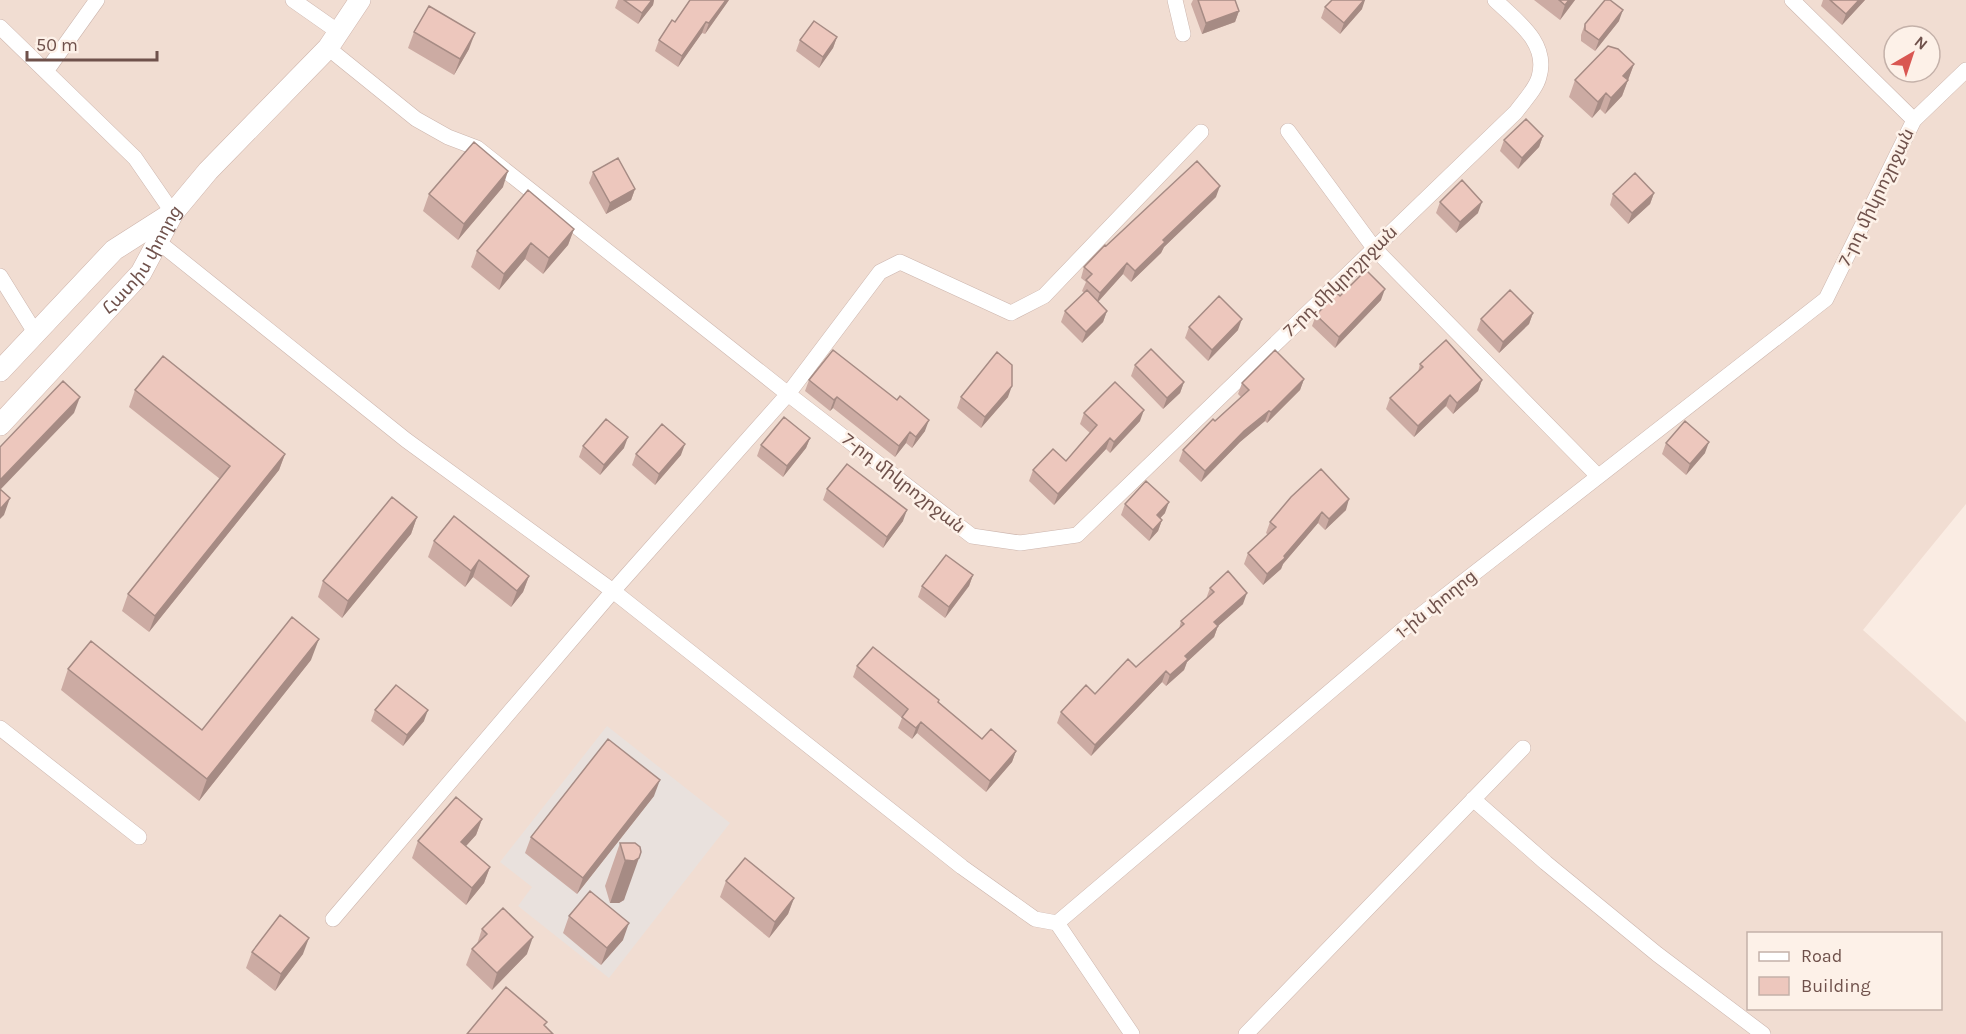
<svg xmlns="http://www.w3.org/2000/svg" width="1966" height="1034" font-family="Karla,'Noto Sans Armenian',sans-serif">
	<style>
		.residential { fill: #f1ddd2; fill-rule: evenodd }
		.industrial { fill: #e9e1dd }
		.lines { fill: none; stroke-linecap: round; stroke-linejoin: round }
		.minor-casing { stroke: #ccb5ad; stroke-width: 16 }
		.secondary-casing { stroke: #ceb4ab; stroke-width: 22 }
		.minor { stroke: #fff; stroke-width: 15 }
		.secondary { stroke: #fff; stroke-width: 21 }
		.wall { fill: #ccaba3 }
		.shaded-wall { fill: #a68b84 }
		.building { fill: #edc7bd; stroke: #a68b84; stroke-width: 1.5 }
		.labels { text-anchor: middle; stroke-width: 5; stroke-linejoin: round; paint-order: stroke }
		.street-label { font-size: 18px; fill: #6f514b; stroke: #fdf1e8 }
	</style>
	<rect width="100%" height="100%" fill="#faece3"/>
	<path class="residential" d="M0 0H1966V504L1863 630 1966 722V1034H0ZM1894 36H1930V72H1894ZM1748 934H1940V1008H1748Z"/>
	<path class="industrial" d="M607 726 730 823 609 978 518 906 532 887 500 862Z"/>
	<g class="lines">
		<defs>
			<path id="minor" d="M293 0 340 33
				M1175 0 1183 34
				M1792 0 1914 120
				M0 27 135 158 173 213
				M328 48 416 119 448 137 477 148 788 394 972 536 1020 543 1077 535 1516 112C1523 102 1536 89 1539 77 1549 43 1517 21 1495 0
				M47 70 97 0
				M1288 131 1374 248 1598 476
				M151 236 406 440 613 591 962 867 1035 919 1057 923 1132 1034
				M0 276 36 334
				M0 728 139 837
				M1473 799 1546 863 1657 954 1763 1034
				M333 919 613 591 788 394 880 272 900 262 1011 313 1044 296 1201 132
				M1057 923 1413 621 1826 299 1914 120 1966 70
				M1246 1034 1523 748"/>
			<g id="secondary">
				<path d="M0 371 114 250 172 213"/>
				<path id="s1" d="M0 425 141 273 173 213 208 171 328 48 360 0"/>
			</g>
		</defs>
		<use href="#minor" class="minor-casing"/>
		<use href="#secondary" class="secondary-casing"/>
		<use href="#minor" class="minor"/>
		<use href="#secondary" class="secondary"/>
	</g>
	<path class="wall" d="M618 0H654L653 5 638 24 615 8Z
		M729 0 705 34 702 33 678 67 655 51 659 40 675 22Z
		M1193 0H1235L1239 11 1235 22 1202 34 1191 4Z
		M1534 0H1575L1560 20Z
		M1823 0H1865L1842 25 1821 6Z
		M1325 7 1362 9 1340 34 1321 18Z
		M1619 21 1595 51 1581 41V35L1585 24Z
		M414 32 469 49 454 75 408 48Z
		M837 37 833 48 819 68 796 51 800 40Z
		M1634 64 1622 96 1605 114 1600 109 1592 118 1569 97 1575 80Z
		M1543 136 1539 147 1518 169 1500 151 1504 140Z
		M593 172 635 189 631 200 606 214 589 183Z
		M503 187 458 240 423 211 429 194Z
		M1654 193 1650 204 1628 224 1610 205 1613 194Z
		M1216 197 1164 247 1161 253 1131 282 1123 274 1098 302 1107 311 1103 322 1082 343 1061 322 1065 311 1084 293 1082 291 1086 282 1081 278 1084 267 1106 246Z
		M1440 202 1478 213 1456 233 1436 213Z
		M574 229 568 245 543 274 525 259 499 290 471 267 477 251Z
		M1340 296 1381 300 1335 348 1312 326 1316 315Z
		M1533 313 1529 324 1499 353 1477 330 1481 319Z
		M1189 327 1238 330 1208 361 1185 338Z
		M1420 364 1482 380 1478 391 1453 414 1446 406 1414 437 1386 409 1390 398 1418 372Z
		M1135 365 1184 382 1180 393 1163 409 1131 376Z
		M1304 379 1300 390 1267 423 1265 421 1240 442 1201 482 1179 461 1183 450 1241 397 1238 394 1242 383Z
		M809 380 925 431 912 448 906 443 895 457 833 408 830 411 805 391Z
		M135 390 285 454 279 470 149 632 122 611 128 594 220 479 129 407Z
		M961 397H1008L981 428 957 408Z
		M1084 413 1140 421 1110 453 1106 449 1054 505 1029 481 1033 470 1066 461 1090 433 1080 424Z
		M810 438 806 448 783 477 757 456 761 445Z
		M1666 443 1705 453 1686 475 1662 454Z
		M583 446 624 448 600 475 579 457Z
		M636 454 681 455 655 485 632 465Z
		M827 489 903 521 883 548 823 500Z
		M1291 497 1346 510 1325 530 1318 523 1283 564 1281 569 1263 585 1244 564 1248 553 1268 535 1266 533 1270 522Z
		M1125 504 1165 513 1160 518 1162 520 1158 531 1149 541 1121 515Z
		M417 517 411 534 342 618 318 597 323 581Z
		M434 541 529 576 523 592 511 607 473 577 465 587 428 557Z
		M973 575 969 586 945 618 918 597 922 586Z
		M1210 588 1243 604 1218 626 1214 637 1187 662 1184 670 1166 686 1162 682 1091 756 1057 723 1061 712 1095 694 1136 667 1179 629 1181 621 1206 599Z
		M311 660 199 801 61 690 68 669 202 730Z
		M857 666 938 703 982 739 1016 751 1012 762 986 792 917 733 912 739 898 728 902 718 853 677Z
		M375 710 424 721 403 746 371 721Z
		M654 796 577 894 525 853 531 837Z
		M482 819 476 835 466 846 490 867 484 883 466 905 412 858 418 841Z
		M620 843H635L624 900 619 903H610L605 886Z
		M726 881 794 898 788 914 769 938 720 897Z
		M569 916 623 940 601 965 563 933Z
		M482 929 527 954 492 990 466 965 472 949 477 944Z
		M252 952 303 954 275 991 246 968Z"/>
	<path class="shaded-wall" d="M652 0H654L653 5 638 24 642 13Z
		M726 0H729L705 34 709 23Z
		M1364 0H1365L1362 9 1340 34 1344 23Z
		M1569 0H1575L1560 20 1565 5Z
		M1859 0H1865L1842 25 1846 14Z
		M1623 10 1619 21 1595 51 1599 40Z
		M1239 11 1235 22 1202 34 1206 23Z
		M706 22 702 33 678 67 682 56Z
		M475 33 469 49 454 75 460 59Z
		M837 37 833 48 819 68 823 57Z
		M1634 64 1622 96 1605 114 1611 98 1623 76Z
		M1606 93 1600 109 1592 118 1598 102Z
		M1543 136 1539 147 1518 169 1522 158Z
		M508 171 503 187 458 240 464 224Z
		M1220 186 1216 197 1164 247 1161 253 1131 282 1135 271 1163 240Z
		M635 189 631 200 606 214 610 203Z
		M1654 193 1650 204 1628 224 1632 213Z
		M1482 202 1478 213 1456 233 1460 222Z
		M574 229 568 245 543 274 549 258Z
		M531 243 525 259 499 290 504 274Z
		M1127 263 1123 274 1096 304 1100 293Z
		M1385 289 1381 300 1335 348 1339 337Z
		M1107 311 1103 322 1082 343 1086 332Z
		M1533 313 1529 324 1499 353 1503 342Z
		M1242 319 1238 330 1208 361 1212 350Z
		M1304 379 1300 390 1267 423 1271 412Z
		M1482 380 1478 391 1453 414 1457 403Z
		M1184 382 1180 393 1163 409 1167 398Z
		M1012 386 1008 397 981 428 985 417Z
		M1450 395 1446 406 1414 437 1418 426Z
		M80 397 74 413 0 490V480Z
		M837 397 833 408 830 411 834 400Z
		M1144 410 1140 421 1110 453 1114 442Z
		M1269 411 1265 421 1240 442 1201 482 1205 471 1244 431Z
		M929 420 925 431 912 448 916 437Z
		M910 432 906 443 895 457 899 446Z
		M628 437 624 448 600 475 604 465Z
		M810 438 806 448 783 477 787 466Z
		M1110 438 1106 449 1054 505 1058 494Z
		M1709 442 1705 453 1686 475 1690 464Z
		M685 444 681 455 655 485 659 474Z
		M285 454 279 470 149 632 155 616Z
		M10 498 4 515 0 519V509Z
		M1349 499 1346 510 1325 530 1329 519Z
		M1169 502 1165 513 1153 526 1157 515Z
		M907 510 903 521 883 548 887 537Z
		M1322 512 1318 523 1283 564 1281 569 1263 585 1267 574Z
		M417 517 411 534 342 618 348 601Z
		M1162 520 1158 531 1149 541 1153 530Z
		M479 560 473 577 465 587 471 571Z
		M973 575 969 586 945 618 949 607Z
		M529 576 523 592 511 607 517 591Z
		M1247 593 1243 604 1210 633 1214 622Z
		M1218 626 1214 637 1187 662 1184 670 1166 686 1170 675 1185 656Z
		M319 639 311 660 199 801 207 779Z
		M1166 671 1162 682 1091 756 1095 745Z
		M428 710 424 721 403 746 407 735Z
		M921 722 917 733 912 739 916 728Z
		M1016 751 1012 762 986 792 990 781Z
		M660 780 654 796 577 894 583 878Z
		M482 819 476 835 455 858 461 842Z
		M639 858 624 900 619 903H610L625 860Z
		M490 867 484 883 466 905 472 888Z
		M794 898 788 914 769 938 775 922Z
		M629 923 623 940 601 965 607 948Z
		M533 937 527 954 492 990 497 973Z
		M309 938 303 954 275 991 281 974Z"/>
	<path class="building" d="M624 0H652L642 13Z
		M690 0H726L709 23 706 22 682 56 659 40 672 20 675 22Z
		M1198 0H1235L1239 11 1206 23Z
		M1332 0H1364L1344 23 1325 7Z
		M1559 0H1569L1565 5Z
		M1605 0H1610L1623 10 1599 40 1585 30V24Z
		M1830 0H1859L1846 14Z
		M429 6 475 33 460 59 414 32Z
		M814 21 837 37 823 57 800 40Z
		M1608 46 1618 49 1634 64 1623 76 1628 80 1611 98 1606 93 1598 102 1575 80Z
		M1526 119 1543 136 1522 158 1504 140Z
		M474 142 508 171 464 224 429 194Z
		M618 158 635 189 610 203 593 172Z
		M1197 161 1220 186 1163 240 1165 242 1135 271 1127 263 1100 293 1086 280 1092 274 1084 267 1105 245 1106 246Z
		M1635 173 1654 193 1632 213 1613 194Z
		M1462 180 1482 202 1460 222 1440 202Z
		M528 190 574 229 549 258 531 243 504 274 477 251Z
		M1366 270 1385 289 1339 337 1316 315 1337 293 1340 296Z
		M1087 290 1107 311 1086 332 1065 311Z
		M1510 290 1533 313 1503 342 1481 319Z
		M1219 296 1242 319 1212 350 1189 327Z
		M1446 340 1482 380 1457 403 1450 395 1418 426 1390 398 1423 367 1420 364Z
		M1151 349 1184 382 1167 398 1135 365Z
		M833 350 897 400 900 396 929 420 916 437 910 432 899 446 837 397 834 400 809 380Z
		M1275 350 1304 379 1271 412 1269 411 1244 431 1205 471 1183 450 1213 419 1215 421 1249 390 1242 383Z
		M997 352 1012 365V386L985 417 961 397Z
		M163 356 285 454 155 616 128 594 230 466 135 390Z
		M63 381 80 397 0 480V447Z
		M1115 382 1144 410 1114 442 1110 438 1058 494 1033 470 1053 449 1066 461 1097 425 1084 413Z
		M784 417 810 438 787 466 761 445Z
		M606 419 628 437 604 465 583 446Z
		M1685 421 1709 442 1690 464 1666 443Z
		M662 424 685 444 659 474 636 454Z
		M847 464 907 510 887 537 827 489Z
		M1321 469 1349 499 1329 519 1322 512 1284 556 1285 558 1267 574 1248 553 1276 527 1270 522 1291 497Z
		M1146 481 1169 502 1157 515 1162 520 1153 530 1125 504Z
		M0 489 10 498 0 509Z
		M392 497 417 517 348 601 323 581Z
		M454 516 529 576 517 591 479 560 471 571 434 541Z
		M946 555 973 575 949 607 922 586Z
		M1228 571 1247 593 1214 622 1218 626 1185 656 1188 659 1170 675 1166 671 1095 745 1061 712 1086 685 1095 694 1128 659 1136 667 1184 624 1181 621 1214 592 1210 588Z
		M292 617 319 639 207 779 68 669 91 641 202 730Z
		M873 647 939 700 938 702 982 739 991 729 1016 751 990 781 921 722 916 728 902 717 908 709 857 666Z
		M396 685 428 710 407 735 375 710Z
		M608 739 660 780 583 878 531 837Z
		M456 797 482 819 461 842 490 867 472 888 418 841Z
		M620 843H635L640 847 641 852 639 858 634 861 625 860Z
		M745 858 794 898 775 922 726 881Z
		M590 891 629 923 607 948 569 916Z
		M503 908 533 937 497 973 472 949 487 934 482 929Z
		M280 915 309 938 281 974 252 952Z
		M506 987 547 1022 544 1025 553 1034H467Z"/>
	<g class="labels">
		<g class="street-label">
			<text transform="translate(1876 197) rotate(-64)" y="6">7-րդ միկրոշրջան</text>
			<text dy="6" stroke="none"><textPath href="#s1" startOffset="219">Հատիս փողոց</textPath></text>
			<text transform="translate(1340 281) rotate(-44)" y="6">7-րդ միկրոշրջան</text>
			<text transform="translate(904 483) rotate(38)" y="6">7-րդ միկրոշրջան</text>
			<text transform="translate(1436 604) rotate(-39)" y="6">1-ին փողոց</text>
		</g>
	</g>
	<rect x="1747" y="932" width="195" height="78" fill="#fdf1e8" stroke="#c4b1a9" stroke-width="1.5"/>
	<rect x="1759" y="952" width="30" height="9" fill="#ffffff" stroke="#c4b1a9" stroke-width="1.5"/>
	<text x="1801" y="962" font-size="18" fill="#6f514b">Road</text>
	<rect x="1759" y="977" width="30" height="18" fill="#edc7bd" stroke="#c4b1a9" stroke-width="1.5"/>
	<text x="1801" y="992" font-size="18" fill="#6f514b">Building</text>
	<g transform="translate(1912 54) rotate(39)"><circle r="28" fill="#fdf1e8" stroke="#c4b1a9" stroke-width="1.5"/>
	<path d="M0-4.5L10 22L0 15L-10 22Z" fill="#d95752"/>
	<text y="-9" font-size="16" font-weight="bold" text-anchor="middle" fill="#6f514b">N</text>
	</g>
	<path d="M27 51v9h130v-9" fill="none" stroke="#6f514b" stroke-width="3"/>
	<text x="36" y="51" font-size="18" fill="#6f514b" stroke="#fdf1e8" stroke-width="4.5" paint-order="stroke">50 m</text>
</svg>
